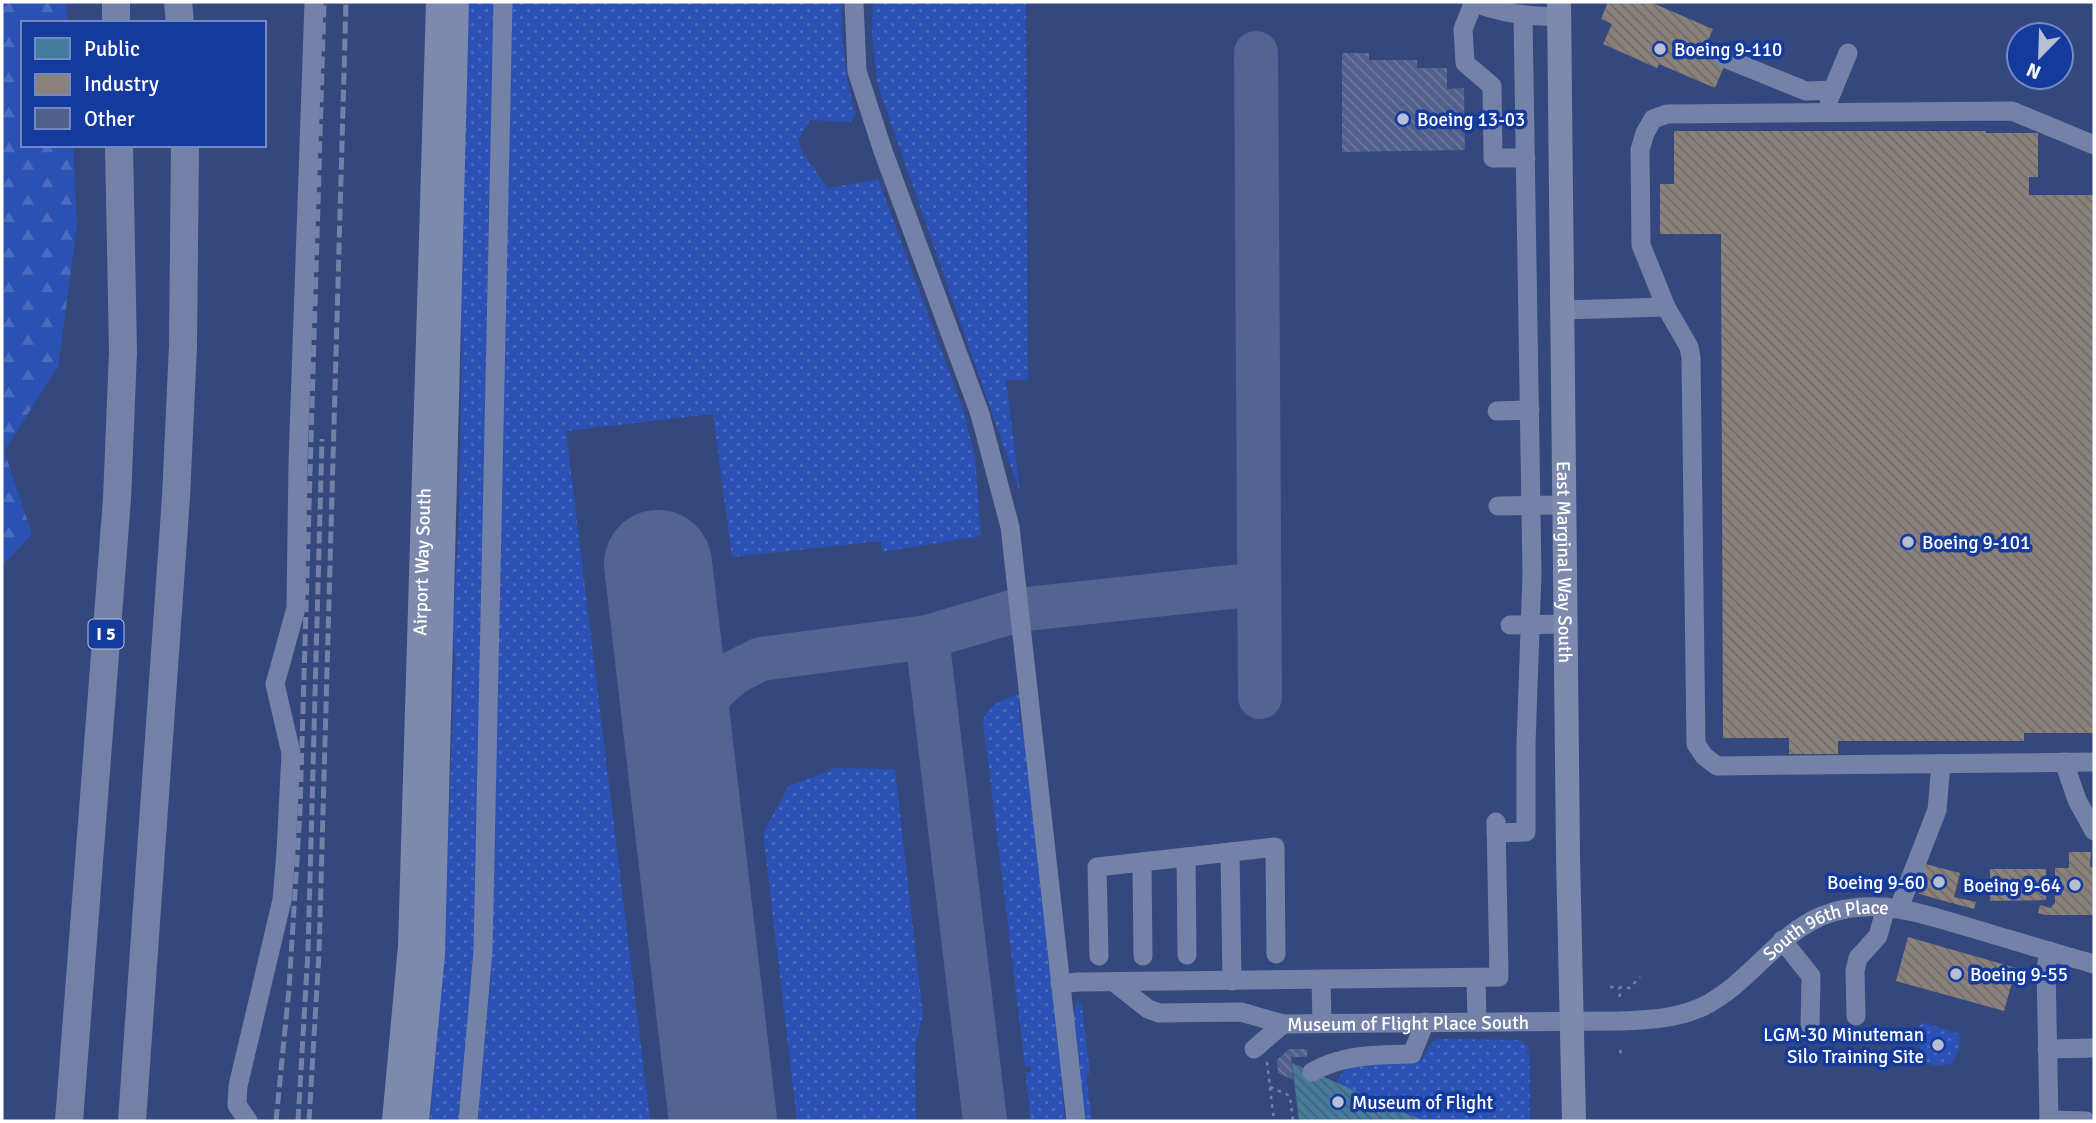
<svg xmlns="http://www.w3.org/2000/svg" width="2096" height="1123" font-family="Signika,sans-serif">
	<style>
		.grass { fill: url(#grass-dots) }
		.forest { fill: url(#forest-firs) }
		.public { fill: url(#public-back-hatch) }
		.industry { fill: url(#industry-back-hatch) }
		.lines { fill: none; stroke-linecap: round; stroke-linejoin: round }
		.taxiway { stroke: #546492; stroke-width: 44 }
		.runway { stroke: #546492; stroke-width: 108 }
		.building { fill: url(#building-back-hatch) }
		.path { stroke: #7482a8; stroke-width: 2.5; stroke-dasharray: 3.5 5; stroke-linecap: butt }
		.minor { stroke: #7482a8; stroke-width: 19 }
		.major { stroke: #7d8aad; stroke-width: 24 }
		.highway { stroke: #7481a7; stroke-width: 28 }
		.rail { stroke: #7481a7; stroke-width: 5; stroke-dasharray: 12 5; stroke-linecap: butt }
		.poi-dot { fill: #b8bfd2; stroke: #153a9d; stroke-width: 2.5 }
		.labels { text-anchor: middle; stroke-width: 7; stroke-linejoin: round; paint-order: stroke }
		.shield { fill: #153a9d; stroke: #b9c4e2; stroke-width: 2 }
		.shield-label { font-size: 18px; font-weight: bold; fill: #fff }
		.poi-label { font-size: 19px; fill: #fff; stroke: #153a9d; text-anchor: start }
		.street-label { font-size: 19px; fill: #fff; stroke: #153a9d }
	</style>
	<defs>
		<pattern id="grass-dots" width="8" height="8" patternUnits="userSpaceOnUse" patternTransform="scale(1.75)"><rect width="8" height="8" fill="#2a51b3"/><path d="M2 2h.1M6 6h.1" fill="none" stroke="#4a6bbe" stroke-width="1.8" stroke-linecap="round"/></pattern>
		<pattern id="forest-firs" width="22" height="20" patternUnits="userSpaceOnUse" patternTransform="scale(1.75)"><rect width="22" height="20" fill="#2a51b3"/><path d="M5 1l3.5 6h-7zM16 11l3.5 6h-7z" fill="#4a6bbe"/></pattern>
		<pattern id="public-back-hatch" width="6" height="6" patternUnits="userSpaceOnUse" patternTransform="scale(1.75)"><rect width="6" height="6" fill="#457b9d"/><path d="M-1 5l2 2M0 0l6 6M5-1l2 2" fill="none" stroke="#486474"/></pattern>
		<pattern id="industry-back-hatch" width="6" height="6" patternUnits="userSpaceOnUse" patternTransform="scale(1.75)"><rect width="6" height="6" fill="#8a817c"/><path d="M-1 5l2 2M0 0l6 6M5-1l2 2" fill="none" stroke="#716c69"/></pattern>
		<pattern id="building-back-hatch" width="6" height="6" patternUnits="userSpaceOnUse" patternTransform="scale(1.75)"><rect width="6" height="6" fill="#50608b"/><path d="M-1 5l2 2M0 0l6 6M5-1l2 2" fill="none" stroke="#6a789c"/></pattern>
	</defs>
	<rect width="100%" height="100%" fill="#34487e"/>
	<path class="grass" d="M468 2H497L492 83 486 354 479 874 461 1121H430L444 950 455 661 452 633 459 526 462 345 460 302Z
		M510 2H842C840 41 846 77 855 115L851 122 810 120 798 140 804 155 828 188 878 179 963 409 975 457 981 536 882 552 881 541 732 557 713 414 566 431 650 1121H477L491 975Z
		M873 2H1026L1028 380H1006L1020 493 877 83 872 35Z
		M1019 694V719L1023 729 1028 731 1065 1121H1031L1025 1072H1031V1066H1025L983 720C990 704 1004 699 1019 694Z
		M836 768 895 769 923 1016 915 1045 916 1121H797L763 833 789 786Z
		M1078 999 1082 1007 1090 1073 1086 1074 1092 1121H1081L1070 1022Z
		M1925 1023 1960 1034 1959 1049 1952 1063C1940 1067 1931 1067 1921 1059L1918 1028 1921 1024Z
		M1438 1039 1519 1040 1530 1047 1526 1052 1530 1056V1121H1424L1336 1083 1345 1068 1377 1060 1423 1059 1431 1043Z"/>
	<path class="forest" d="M2 2H66L68 23H23V145H73L77 225 58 367 4 451 32 534 2 566Z"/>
	<path class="public" d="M1292 1063 1424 1121H1299Z"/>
	<path class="industry" d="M1608 2H1650L1713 29 1702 54 1725 64 1715 88 1659 64 1657 68 1603 44 1612 24 1601 19Z
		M1674 131H1986V133H2038V177H2029V195H2094V733H2024V741H1838V754H1789V738H1723L1721 234H1660V184H1674Z
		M2069 852H2091L2090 867H2094V915H2046L2038 913 2040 905 2050 908 2055 903V868H2069Z
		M1925 864 1960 873 1954 897 1976 902 1974 909 1919 894 1918 891Z
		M1990 869H2046V900L1990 901Z
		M1908 937 2016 968 2004 1011 1896 981Z"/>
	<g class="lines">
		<path class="taxiway" d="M1256 53 1260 697
			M927 637 985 1121
			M683 780 690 727 699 710 716 688 735 672 761 659 927 637 1018 610 1259 584"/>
		<path class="runway" d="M658 564 723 1121"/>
	</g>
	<path class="building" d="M1342 53H1369V60H1417V68H1447V89L1464 88 1465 150 1342 152Z
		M1289 1049H1307V1057H1291L1293 1080 1278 1073 1277 1060Z"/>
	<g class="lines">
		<path class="path" d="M1610 987 1630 988 1640 977
			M1619 997 1621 992 1619 988
			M1620 1050 1622 1057
			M1267 1062 1274 1121
			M1270 1087 1290 1096 1293 1121"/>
		<g class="minor">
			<path d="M854 2 857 71 883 151 980 414 1010 527 1076 1121"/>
			<path d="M1472 2C1503 14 1527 16 1560 17"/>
			<path d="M1474 2 1463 29 1465 63 1492 86 1493 158H1526"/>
			<path d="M1722 57 1806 91 1833 90"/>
			<path d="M1829 99 1848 53"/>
			<path d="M2094 145 2012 111 1667 114 1653 119 1645 133 1640 150 1641 245 1666 307 1689 347 1691 358 1696 744 1704 756 1717 766 2094 762"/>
			<path d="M1563 310 1666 307"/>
			<path d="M1497 411 1530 410"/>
			<path d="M1498 506 1566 505"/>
			<path d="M1510 625 1567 624"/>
			<path d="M2064 762 2077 800 2094 831"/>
			<path d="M1496 833 1526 832V744L1532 574 1523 16"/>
			<path d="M1230 852 1232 981"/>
			<path d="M1186 857 1187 955"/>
			<path d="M1142 862 1143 956"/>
			<path d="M1899 908 1937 810 1941 764"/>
			<path d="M1782 940 1811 976 1810 1025"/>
			<path d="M1099 956 1097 867 1275 847 1276 954"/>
			<path d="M1476 978 1477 1022"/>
			<path d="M1321 979 1322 1023"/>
			<path id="s1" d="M1114 982 1148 1009 1159 1013 1241 1012 1283 1024 1619 1021C1647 1020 1676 1019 1702 1007 1756 981 1783 919 1846 909 1890 901 1930 916 1971 928 2012 940 2053 953 2094 964"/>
			<path d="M1060 984 1079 982 1499 977 1496 822"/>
			<path d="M1856 1016 1855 971 1858 958 1878 936 1886 907"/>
			<path d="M1254 1049 1283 1024"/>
			<path d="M2047 1049 2094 1048"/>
			<path d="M1312 1072C1344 1054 1376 1055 1412 1054L1425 1022"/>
			<path d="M2049 1120 2086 1121"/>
			<path d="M248 1121 237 1105 238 1086 282 900 286 852 291 753 275 684 296 608 298 462 314 2"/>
			<path d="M468 1121 483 951 503 2"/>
			<path d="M2049 1121 2046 967 2050 951"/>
		</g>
		<g class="major">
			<path id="s2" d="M1559 2 1568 856 1574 1121"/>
			<path id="s3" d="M394 1121 410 946 438 2"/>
			<path d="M417 1121 433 954 457 2"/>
		</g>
		<path class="highway" d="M116 2V23
			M178 2 180 23
			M69 1121 117 499 123 352 119 145
			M132 1121 176 497 183 346 185 145"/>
		<path class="rail" d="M276 1121 289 989 300 811 324 2
			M298 1121 308 951 322 439
			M309 1121 319 953 346 2"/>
	</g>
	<g class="poi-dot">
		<circle cx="1660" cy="49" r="7"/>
		<circle cx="1403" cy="119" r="7"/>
		<circle cx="1908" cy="542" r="7"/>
		<circle cx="1939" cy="882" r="7"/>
		<circle cx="2075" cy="885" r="7"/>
		<circle cx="1956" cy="974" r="7"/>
		<circle cx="1938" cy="1045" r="7"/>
		<circle cx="1338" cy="1102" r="7"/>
	</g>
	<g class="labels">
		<rect class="shield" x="88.5" y="619.5" width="35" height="29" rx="5"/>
		<g class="shield-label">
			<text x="106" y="640">I 5</text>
		</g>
		<g class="poi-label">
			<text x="1674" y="56">Boeing 9-110</text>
			<text x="1417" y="126">Boeing 13-03</text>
			<text x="1922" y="549">Boeing 9-101</text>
			<text x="1925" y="889" text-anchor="end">Boeing 9-60</text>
			<text x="2061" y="892" text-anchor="end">Boeing 9-64</text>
			<text x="1970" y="981">Boeing 9-55</text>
			<text x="1924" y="1041" text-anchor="end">LGM-30 Minuteman<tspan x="1924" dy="22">Silo Training Site</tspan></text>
			<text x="1352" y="1109">Museum of Flight</text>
		</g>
		<g class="street-label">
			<text dy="7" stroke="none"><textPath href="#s3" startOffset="560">Airport Way South</textPath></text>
			<text dy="7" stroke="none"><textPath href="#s2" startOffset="560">East Marginal Way South</textPath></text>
			<text dy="7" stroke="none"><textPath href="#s1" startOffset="752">South 96th Place</textPath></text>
			<text dy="7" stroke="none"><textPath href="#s1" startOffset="306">Museum of Flight Place South</textPath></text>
		</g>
	</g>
	<rect width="2096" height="1123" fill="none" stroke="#ffffff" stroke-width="7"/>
	<rect x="21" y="21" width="245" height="126" fill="#153a9d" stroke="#7389c4" stroke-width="2"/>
	<rect x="35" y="38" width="35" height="21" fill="#457b9d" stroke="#7389c4" stroke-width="2"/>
	<text x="84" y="56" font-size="21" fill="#ffffff">Public</text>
	<rect x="35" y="74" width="35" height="21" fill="#8a817c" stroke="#7389c4" stroke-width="2"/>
	<text x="84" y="91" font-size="21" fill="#ffffff">Industry</text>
	<rect x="35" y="108" width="35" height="21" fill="#50608b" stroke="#7389c4" stroke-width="2"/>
	<text x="84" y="126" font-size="21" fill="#ffffff">Other</text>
	<g transform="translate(2040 56) rotate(203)"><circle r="33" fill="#153a9d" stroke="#7389c4" stroke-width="2"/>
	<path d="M0-5L12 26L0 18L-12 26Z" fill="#b8bfd2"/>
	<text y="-10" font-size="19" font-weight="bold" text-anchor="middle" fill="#ffffff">N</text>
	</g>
</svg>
